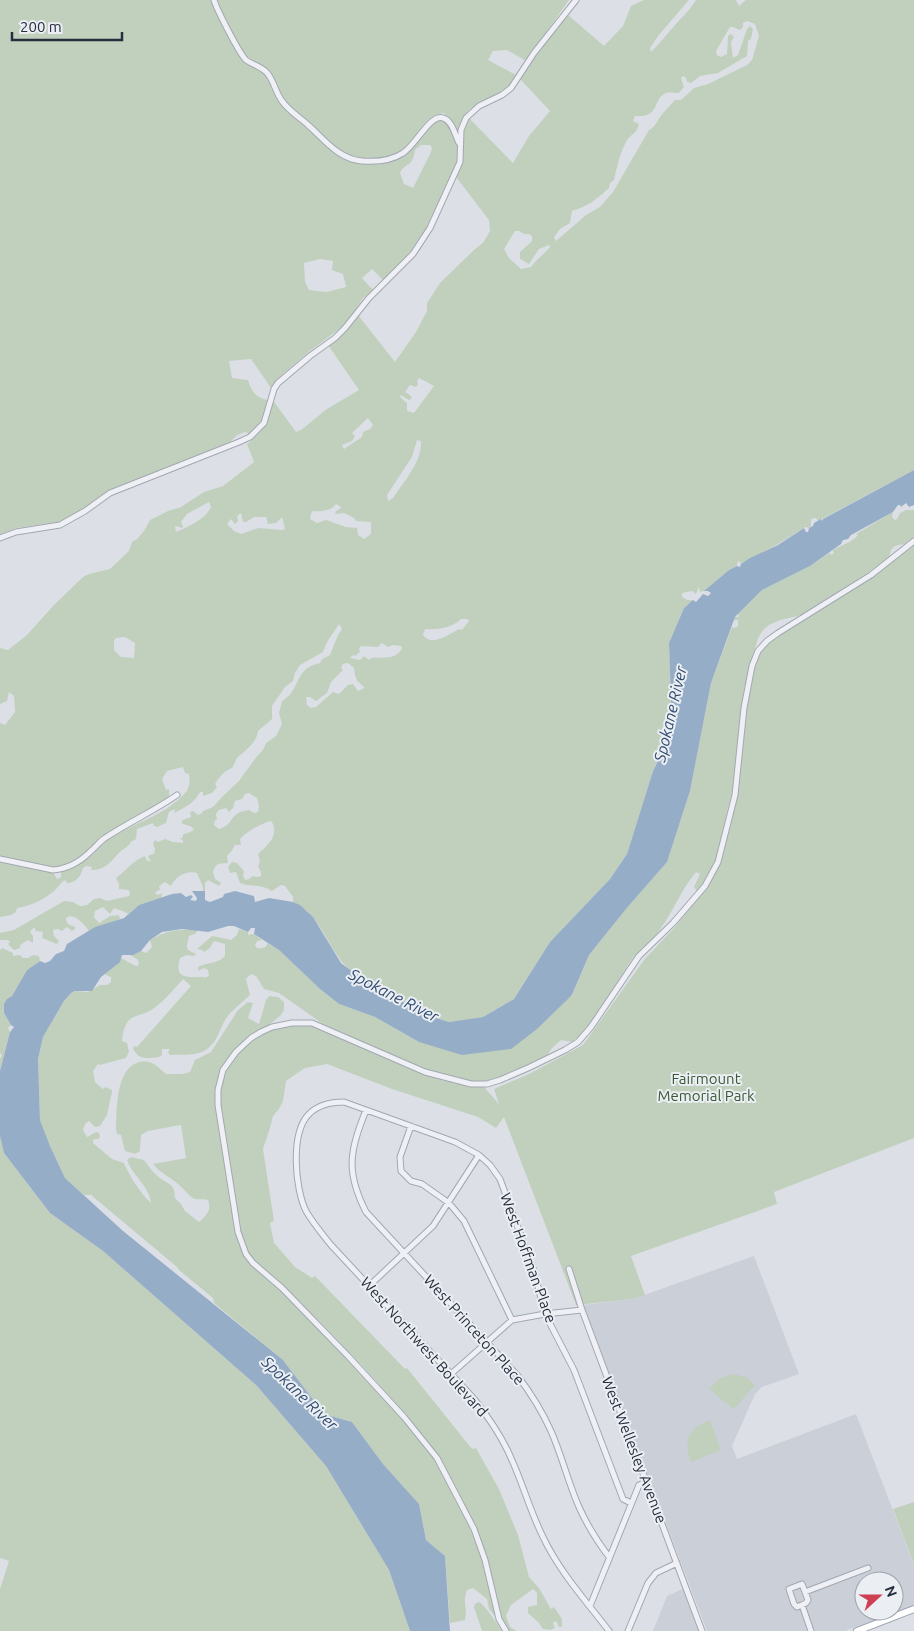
<svg xmlns="http://www.w3.org/2000/svg" width="914" height="1631" font-family="Ubuntu,sans-serif">
	<style>
		.built { fill: #cacfd8; fill-rule: evenodd }
		.green { fill: #c1d0bd; fill-rule: evenodd }
		.water { fill: #96adc7 }
		.lines { fill: none; stroke-linecap: round; stroke-linejoin: round }
		.minor-casing { stroke: #a2a7b0; stroke-width: 7 }
		.major-casing { stroke: #9ba4b2; stroke-width: 8 }
		.minor { stroke: #eef0f5; stroke-width: 5 }
		.major { stroke: #fff; stroke-width: 6 }
		.labels { text-anchor: middle; stroke-width: 4; stroke-linejoin: round; paint-order: stroke }
		.park-label { font-size: 15px; fill: #395833; stroke: #ebeff4 }
		.street-label { font-size: 15px; fill: #262d3c; stroke: #ebeff4 }
		.water-label { font-size: 16px; font-style: italic; fill: #304b70; stroke: #ebeff4 }
	</style>
	<rect width="100%" height="100%" fill="#dce0e6"/>
	<path class="built" d="M754 1256 799 1374 762 1387 755 1394 732 1446 737 1459 856 1414 914 1565V1605L845 1631H707L583 1305 633 1299ZM864 1581H894V1611H864Z
		M683 1589 699 1631H653L667 1596Z"/>
	<path class="green" d="M0 0H211L230 34 239 55 245 62 264 72 280 103 334 152 351 162 366 164 395 160 432 122 441 119 448 123 458 146V160L426 228 410 252 384 281 372 269 362 278 373 290 363 298 347 323 306 354 277 379 271 388 251 359 229 361 232 378 248 380C252 392 255 397 268 400 264 417 264 424 249 434L245 432 237 435 230 442 109 491 83 510 59 522 16 528 0 534ZM421 145H430L432 148 431 152 413 188 404 184 400 173C404 163 413 168 415 150ZM320 259 333 261 332 270 343 274 346 287 327 292 309 290 305 282 304 263Z
		M217 0H569L526 61 507 50 493 51 488 60 516 75C512 80 509 87 503 90 483 105 464 102 458 132H457L451 119 444 113C420 115 421 143 401 153 378 164 352 161 332 146 323 139 317 127 308 121 300 116 291 109 285 101 278 92 277 82 272 74 265 64 252 62 244 54L219 8Z
		M644 0H689L658 36 650 48 651 52C660 43 667 34 675 25 683 16 690 10 696 0H736L739 6 746 0H914V470L818 521 816 518 811 519V526L809 528 805 527 778 544 741 564 739 561 737 563V566L729 570 704 591 700 592 699 587 696 594 692 591 682 593V597L687 600H693L684 608 669 643 671 701 662 753 653 771 627 854 610 879 550 942 514 999 483 1017 449 1022 423 1014 349 969C327 949 322 915 293 902V897L285 886 281 885 272 891C259 883 253 888 240 883L236 872 230 873 228 867 232 862 237 863 244 871 243 875 245 880 249 879 253 876 257 877 261 876V872L258 867 260 861 258 854C268 845 279 836 272 822L270 821C259 825 247 831 240 839L241 845H235L231 852 227 856 228 863C218 864 217 862 213 872L215 879 221 883 219 886 208 880 205 883V891H203V887L197 873C186 870 176 876 171 886L165 882 159 886 160 890 155 892 156 894 158 895 162 893 161 898 139 905 128 914 125 912 114 908 110 914 103 907 95 911 94 917 99 923 110 916 119 915 120 919 89 931C83 924 75 912 66 918 66 924 69 925 75 927V929L72 931 67 927 62 931 58 929 53 930 54 936 59 941 57 944 42 938 43 932 36 931 34 927 30 932 33 936V943L28 940 20 945V948L14 950 8 944 10 942 8 940H0V933L14 930 64 901 73 902 80 906 87 905 94 899 100 898 107 901 129 896 130 892 128 890 119 889V884L116 878C126 871 132 861 145 856L147 861H151L148 857 149 855 154 854 155 849 153 844 155 840 158 842 165 839 173 842 183 843V840L180 839 183 837V834L188 833 194 830 192 827 181 823 183 820 191 817 190 812 193 811 198 815 202 813 203 811 213 807 223 796 239 781 257 756 263 750 266 743 276 736 282 724 279 713 282 701C298 692 295 676 309 667 312 665 317 664 320 663L322 659 330 655 338 635 342 629 339 624 327 642 323 652 300 665 295 673 293 681 285 687 272 706V719L258 731C257 742 246 750 238 757 235 760 235 764 232 768 224 771 220 776 215 784L217 787 212 793 203 796V792H200C195 802 185 808 174 813L175 809 169 812 166 823 157 827 154 826 153 823 137 829 136 839 131 842C128 848 123 848 119 853 110 862 106 870 91 870L92 867 86 866 83 868C81 876 76 883 67 883L65 880C60 883 58 888 54 891 43 900 31 906 17 908L16 912 11 915 0 917V861L53 872 57 879 61 877V871C74 867 85 862 95 852 100 848 103 842 109 839 133 823 166 815 185 793 190 788 190 780 189 774L185 773 183 767 167 771 162 779 166 790 169 789V798C151 809 132 818 115 830 101 839 78 865 61 868 44 870 17 861 0 857V723L5 725 15 712 14 696 9 692 7 701 0 704V648L8 650 26 636 54 605 83 577 89 574 110 569 129 551 132 542 137 539 144 531 150 520 168 511 181 507 204 492 223 486 254 462 247 444C268 427 266 424 272 399L296 432 301 430 327 409 359 390 328 345 339 337 358 315 395 362 416 332 427 311V303L440 283 475 249 483 243 490 231 489 220 456 177 462 161 464 126 469 118 513 163 529 136 550 111 520 79 533 58 567 14 604 46 623 26 631 6ZM747 21 755 24 759 36 752 60 747 65 708 84 694 88 681 100H675C670 106 664 111 660 117 656 123 655 127 649 130L613 192 600 207 586 215 556 241 554 237 560 229 570 223 572 211C587 207 597 199 609 188L610 183 614 180C617 166 620 153 627 140 632 133 636 135 639 124L633 121 635 116C661 118 652 99 666 93 670 92 675 93 679 93L684 87 681 78 683 76 686 78 687 82 691 83 700 76 718 73 747 56 748 41 751 39 753 29 750 26 747 29 738 55 733 58 731 42 734 37 731 34 728 36 727 54 721 57 717 55 716 51 730 27H733L740 30 743 27V23ZM515 231H519L524 234H529L532 236V241L520 252V259L529 264 539 249 549 245 550 247C543 255 537 259 531 267L521 269 509 258 504 249ZM419 378 434 386 414 413 407 411V403L400 397 401 395 409 400 412 398 410 395 405 392 410 385 416 387 418 384 417 381ZM368 418 373 425 370 429 363 432 362 437 344 449 342 445 352 441 355 436 352 433ZM417 440 421 441C422 462 404 481 393 498L388 501 387 495 412 457ZM209 502 211 507C206 519 188 527 176 532L175 527 176 526 182 528 183 527 181 522 187 514ZM336 504 341 507 340 509 336 511 335 514 344 513 354 518 356 521 371 522V534L364 539 358 535 357 528 346 527 326 520 317 523 310 519 312 511C321 512 331 511 336 504ZM241 513 243 522H246L254 517H266L268 524 276 523 282 517 285 529 282 530 258 528 241 534 234 531 227 524 231 519 235 524 238 521 237 516ZM461 619H468L469 621 462 630 460 629C449 633 433 648 423 635L425 629C438 630 452 628 461 619ZM125 637 135 643 134 658 121 657 114 650V641L116 638ZM382 643 388 647 393 645 401 646 402 648C397 660 383 657 371 658L369 660 364 656 360 660 350 658 353 655 355 656 360 652 359 649 361 646 378 647ZM348 663 354 668C355 677 356 681 363 686L364 688 358 691 353 684 348 685 339 694 333 692 316 707 311 708 307 705 306 697H310L316 701 327 693 331 682 343 670 341 668 343 664ZM249 793 257 798 259 806 258 812 254 813 249 810C245 811 240 811 237 814 228 820 233 824 219 829L214 825 215 820H217L216 814 219 810 226 808 229 812 233 808 235 801 242 799 245 794Z
		M906 510H914V537L904 544 895 546 891 550 889 557 867 573 802 615 780 620 769 625 763 630 758 638 744 688 739 745 733 789 727 811 719 851 711 870 700 888 697 891 694 887 700 874 696 872C681 890 673 912 659 931 651 942 638 950 630 962 613 989 597 1022 572 1042L561 1040 552 1048 547 1056 521 1069 486 1082H473L415 1066 323 1024 279 993 264 989 256 976 251 974 246 979 250 995C242 1003 234 1008 227 1017 222 1024 220 1032 216 1039 204 1058 190 1054 170 1055L168 1052 170 1049H162V1055L159 1057C149 1058 139 1061 133 1049L134 1046 137 1047 191 986 183 979C175 988 167 998 158 1005 139 1022 126 1007 122 1041L127 1043 129 1052 126 1058 100 1065 98 1064 93 1071 95 1082 103 1089 105 1087 112 1090V1092L107 1115 100 1126 95 1127 89 1121 85 1124 83 1130 87 1137 96 1132 99 1133 100 1137 98 1139H95L93 1140V1143L112 1159 124 1163C128 1174 142 1195 151 1203 150 1187 132 1175 127 1160L131 1157 144 1160C149 1166 153 1173 160 1178 169 1185 175 1183 175 1198L181 1204 185 1211 199 1222C206 1215 212 1211 208 1200 203 1198 198 1201 193 1198 187 1194 183 1188 178 1184 169 1176 161 1174 153 1164L186 1158 181 1125 148 1131 141 1135 140 1151 135 1154 125 1151 121 1135 117 1134 116 1129C117 1110 115 1069 139 1062 151 1059 158 1067 166 1074H183L190 1072 195 1060 211 1052 238 1010 248 1002 253 1003 248 1018 259 1024 266 1000 269 996 278 997 284 1002V1010L281 1015 227 1060 217 1090 232 1207 245 1254 283 1291 392 1406 433 1456 467 1521 486 1571 496 1613 495 1615H494L489 1609 487 1599 473 1588 467 1590C462 1604 468 1607 465 1620L450 1623 445 1556 426 1540 419 1504 383 1464 352 1422 324 1414 283 1360 214 1303 213 1298 179 1270 177 1267 91 1195H84L65 1178 50 1146 40 1120 38 1059 43 1037 64 1001 71 993 76 991 88 992 100 985H107L111 982V977L104 974 119 962 121 958 136 966H138L139 963 137 959 130 955 141 951 146 953 152 947 150 940C166 930 180 929 198 930L195 934 189 936 187 946 188 950 196 954 194 956 187 955 180 958C174 979 186 977 201 977 208 977 202 979 209 976L208 970 204 968 198 971V967C207 962 218 964 225 956V944L214 941 210 948 204 952 202 950 197 949 212 936 231 940 237 935 239 929 248 932V935L254 934 262 940 257 941 255 945 257 948C261 949 267 948 267 943L279 950 320 989 339 1004 375 1017 419 1042 572 996 589 955 626 909 667 862 690 791 711 683 732 627 734 628 738 626V620H734L735 617H739L738 614 762 590 810 566 829 553 832 555 834 552 832 551C840 545 852 543 858 535L856 534 893 512 892 517 895 520 897 519 900 513Z
		M914 544V1138L774 1192 777 1204 631 1256 645 1295 633 1299 576 1305 504 1117 496 1128 478 1117 392 1089 327 1064 305 1068 286 1081 283 1101 279 1109 273 1116 270 1128 263 1149 274 1221 270 1223 274 1243 295 1267 312 1278 315 1276 405 1369 407 1368 472 1449 476 1448 499 1489 518 1535 529 1577 539 1588 551 1609 554 1607 562 1619V1627H559L556 1621 553 1623 555 1628 550 1630 543 1629 539 1623 528 1613V1607L537 1605V1593L533 1589 511 1605 506 1616 510 1627 517 1631H509C495 1613 492 1578 485 1555 471 1514 451 1472 424 1438 387 1391 346 1347 304 1306 289 1291 261 1273 250 1257 245 1249 243 1241 241 1232L220 1109C220 1097 220 1086 224 1075 227 1066 233 1059 239 1053 263 1027 293 1019 327 1030 373 1051 434 1086 484 1087L499 1104 494 1089 531 1073 583 1045 644 960 675 927 705 889 720 863 730 829 740 775 747 703 754 664 760 652 769 641 856 586Z
		M2 948 13 953V956L20 955 23 958H28L33 955 39 956 40 961 27 970 12 996 7 999 4 1013 11 1025 8 1028 10 1032 0 1071V1059L2 1055 0 1053V950Z
		M0 1136 4 1153 50 1213 103 1251 257 1386 326 1466 389 1570 410 1631H0V1589L9 1561 0 1558Z
		M733 1374 746 1377 755 1385 735 1408H732L709 1389 720 1378Z
		M710 1420 720 1448 719 1451 691 1462C683 1440 688 1428 710 1420Z
		M914 1502V1564L893 1509Z
		M479 1602C484 1604 498 1625 502 1631H482L474 1607 475 1604Z"/>
	<path class="water" d="M914 470V505L909 507 906 503 901 507 900 505H898L893 512 851 535 848 539 843 540 841 544 810 566 762 590 735 617 711 683 690 791 667 862 626 909 589 955 572 995 537 1029 511 1049 462 1055 419 1042 375 1017 339 1004 320 989 279 950 254 934 255 928H251L248 932 234 926H228L208 932 182 929 162 932 150 940 141 951 133 955H122L120 962 101 977 92 991H75L71 993 64 1001 43 1037 38 1059 40 1120 50 1146 65 1178 123 1231 283 1360 324 1414 352 1422 383 1464 419 1504 426 1540 445 1556 450 1631H410L389 1570 326 1466 257 1386 103 1251 50 1213 4 1153 0 1136V1071L10 1032 14 1027 11 1025 4 1013V1004L7 999 12 996 27 970 40 961 45 963 50 961 56 954 64 951 67 944 95 927 124 918 139 905 172 894 181 893 186 897 191 895 193 897 190 900 196 901 197 898 192 891H205V900L210 902 223 897 224 894 235 891 254 896 255 902 269 898 293 902 300 905 313 917 341 963 349 969 423 1014 449 1022 483 1017 514 999 550 942 610 879 627 854 653 771 662 753 671 701 669 643 684 608 693 600 696 602 703 594 708 596 711 593 708 591H704L729 570 737 566 740 567 741 564 750 558 778 545 804 528 806 532H808L809 528 813 526 814 523 821 519 822 521 823 519Z"/>
	<g class="lines">
		<defs>
			<path id="minor" d="M214 0C217 10 239 53 246 60 253 65 263 67 268 74 274 82 276 93 282 101 288 110 299 117 307 124 324 139 338 159 362 161 376 162 391 161 403 153 415 146 431 113 443 118 452 120 455 135 459 143
				M0 538 16 532 60 525 85 511 110 493 239 442 250 437 264 423 274 389 278 383 310 356 335 338 345 328 369 298 413 254 430 228 460 162 461 130 466 118 479 106 502 95 511 88 534 53 576 0
				M0 859 53 870C67 869 81 861 91 851 96 847 100 841 105 838 129 822 154 811 177 795
				M366 1110C350 1151 345 1171 366 1212L517 1375C530 1392 542 1411 551 1431 562 1456 568 1482 579 1507 587 1525 597 1541 609 1557
				M411 1126 400 1157 401 1171 411 1181 422 1184 449 1203 464 1221 512 1320
				M569 1269 582 1310 702 1631
				M370 1285 433 1226 479 1155
				M451 1374 512 1320 545 1314 582 1310
				M802 1584 808 1600 806 1603 797 1607 794 1604 789 1589Z
				M805 1592 868 1568
				M802 1605 811 1631
				M590 1606 639 1485 646 1482
				M506 1631 499 1619 485 1560 474 1529 437 1458 404 1417 348 1356 282 1288 253 1263 246 1254 238 1232 218 1105V1090L223 1070 236 1052 251 1038 261 1032 272 1027 292 1023H312L425 1072 471 1084H487L500 1080 528 1068 565 1050 578 1042 591 1027 639 956 673 923 705 886 718 862 735 795 744 708 752 666 758 651 767 641 778 633 871 575 914 541
				M609 1631C586 1601 559 1571 543 1537 530 1511 523 1484 511 1458 502 1437 489 1418 475 1400L331 1245C322 1234 313 1223 306 1211 295 1189 290 1133 309 1114 318 1105 331 1102 344 1102L455 1142 479 1155 490 1165 500 1179 534 1271 545 1314 574 1370 623 1499 631 1503
				M628 1631 648 1583 656 1573 677 1563"/>
			<path id="major" d="M857 1631 914 1609"/>
		</defs>
		<use href="#minor" class="minor-casing"/>
		<use href="#major" class="major-casing"/>
		<use href="#minor" class="minor"/>
		<use href="#major" class="major"/>
	</g>
	<g class="labels">
		<g class="park-label">
			<text x="706" y="1084">Fairmount<tspan x="706" dy="17">Memorial Park</tspan></text>
		</g>
		<g class="street-label">
			<text transform="translate(528 1258) rotate(70)" y="5">West Hoffman Place</text>
			<text transform="translate(474 1330) rotate(48)" y="5">West Princeton Place</text>
			<text transform="translate(424 1347) rotate(48)" y="5">West Northwest Boulevard</text>
			<text transform="translate(634 1450) rotate(69)" y="5">West Wellesley Avenue</text>
		</g>
		<g class="water-label">
			<text transform="translate(670 714) rotate(-77)" y="6">Spokane River</text>
			<text transform="translate(394 995) rotate(27)" y="6">Spokane River</text>
			<text transform="translate(300 1393) rotate(44)" y="6">Spokane River</text>
		</g>
	</g>
	<g transform="translate(879 1596) rotate(69)"><circle r="24" fill="#ebeff4" stroke="#9ca1aa"/>
	<path d="M0-4L9 19L0 12L-9 19Z" fill="#cd3f51"/>
	<text y="-8" font-size="14" font-weight="bold" text-anchor="middle" fill="#262d3c">N</text>
	</g>
	<path d="M12 32v8h110v-8" fill="none" stroke="#262d3c" stroke-width="2.5"/>
	<text x="20" y="32" font-size="15" fill="#262d3c" stroke="#ebeff4" stroke-width="4" paint-order="stroke">200 m</text>
</svg>
